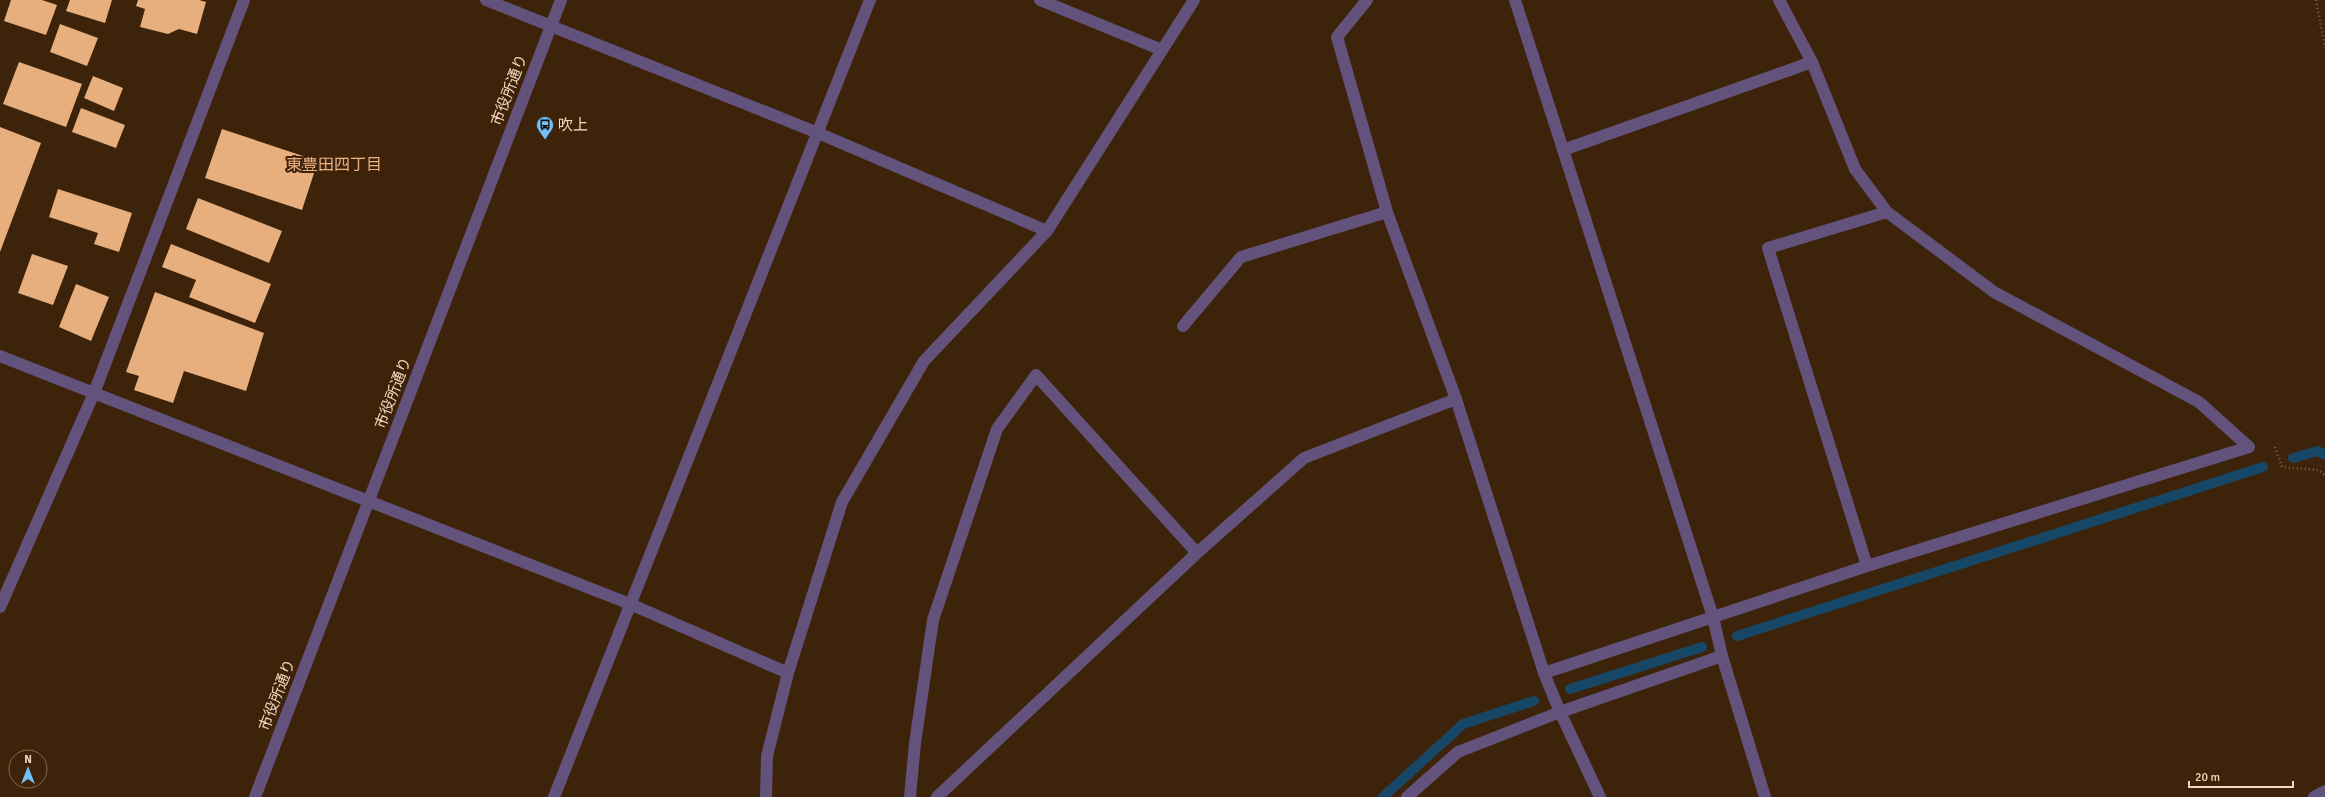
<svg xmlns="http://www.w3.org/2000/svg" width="2325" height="797" font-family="Signika,'Noto Sans JP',sans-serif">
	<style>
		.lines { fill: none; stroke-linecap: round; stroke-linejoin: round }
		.stream { stroke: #174766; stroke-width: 10 }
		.building { fill: #e7ae7e }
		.path { stroke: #7e634a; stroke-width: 2.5; stroke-dasharray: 1 3; stroke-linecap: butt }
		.minor { stroke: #62527c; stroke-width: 12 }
		.labels { text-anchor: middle; stroke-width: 4; stroke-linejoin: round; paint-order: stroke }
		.street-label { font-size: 15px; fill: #f5d8c0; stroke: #3d2309 }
		.poi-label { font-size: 15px; fill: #f5d8c0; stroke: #3d2309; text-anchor: start }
		.neighbourhood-label { font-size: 16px; fill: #ebb181; stroke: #3d2309 }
	</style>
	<rect width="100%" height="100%" fill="#3d2309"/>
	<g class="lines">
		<path class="stream" d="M2293 458 2318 451 2325 455
			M1737 636 2263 467
			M1570 689 1702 647
			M1383 797 1463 724 1534 701"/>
	</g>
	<path class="building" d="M11 0H42L57 5 46 35 4 21Z
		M70 0H112L105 23 66 11Z
		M138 0H199L206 2 197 34 179 29 168 34 140 27 145 9 136 6Z
		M60 24 98 38 87 66 50 52Z
		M19 62 82 84 66 127 3 104Z
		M93 76 123 88 114 111 84 98Z
		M81 108 125 125 116 148 72 132Z
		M0 127 41 143 0 252Z
		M222 129 318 161 302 210 205 178Z
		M58 189 132 213 119 252 94 244 98 233 49 217Z
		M198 198 282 231 269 263 186 229Z
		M171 244 271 284 255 323 189 297 196 280 162 267Z
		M32 254 68 266 53 305 18 293Z
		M76 284 109 297 91 341 59 327Z
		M155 292 264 333 246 391 184 371 173 403 134 390 139 376 126 372Z"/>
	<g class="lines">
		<path class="path" d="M2316 0 2325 48
			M2275 447 2282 467 2318 470 2325 475"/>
		<path class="minor" d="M486 0 818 133 1047 231
			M1040 0 1162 50
			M1367 0 1337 37 1387 212 1456 399 1544 673 1560 712 1600 797
			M1515 0 1713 617 1722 656 1765 797
			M1779 0 1812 62 1855 169 1887 212 1994 292 2199 402 2249 447
			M1563 150 1812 62
			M1183 326 1241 257 1387 212
			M0 356 630 604 788 673
			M1867 566 1768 248 1887 212
			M0 607 94 393 244 0
			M1544 673 1867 566 2249 447
			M255 797 561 0
			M554 797 870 0
			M766 797 767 756 788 673 842 502 924 361 1047 231 1194 0
			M910 797 915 743 933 620 997 429 1036 375 1197 553
			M937 797 1197 553 1304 458 1456 399
			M1407 797 1458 752 1560 712 1722 656
			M2314 797 2325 791"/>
	</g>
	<defs>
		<symbol id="bus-pin" viewBox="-11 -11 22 30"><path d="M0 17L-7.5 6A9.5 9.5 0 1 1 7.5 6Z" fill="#74c0f6" stroke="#3d2309"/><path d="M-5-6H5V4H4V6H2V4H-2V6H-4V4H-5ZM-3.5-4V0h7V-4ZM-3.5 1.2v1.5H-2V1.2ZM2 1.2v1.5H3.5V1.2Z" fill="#111"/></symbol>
	</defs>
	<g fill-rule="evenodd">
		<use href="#bus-pin" x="535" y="115" width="20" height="27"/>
	</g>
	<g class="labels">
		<g class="street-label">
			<text transform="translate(509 90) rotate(-69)" y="5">市役所通り</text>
			<text transform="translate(393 393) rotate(-69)" y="5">市役所通り</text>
			<text transform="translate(277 695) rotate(-69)" y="5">市役所通り</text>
		</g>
		<g class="poi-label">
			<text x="558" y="130">吹上</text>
		</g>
		<g class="neighbourhood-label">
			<text x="334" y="170">東豊田四丁目</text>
		</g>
	</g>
	<g transform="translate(28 769)"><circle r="19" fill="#3d2309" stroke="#876b52"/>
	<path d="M0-3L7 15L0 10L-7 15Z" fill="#74c0f6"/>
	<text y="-6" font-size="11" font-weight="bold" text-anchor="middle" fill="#f5d8c0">N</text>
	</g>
	<path d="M2189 781v6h104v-6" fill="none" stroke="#f5d8c0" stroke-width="2"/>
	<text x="2195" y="781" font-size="12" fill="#f5d8c0" stroke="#3d2309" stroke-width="3" paint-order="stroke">20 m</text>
</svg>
